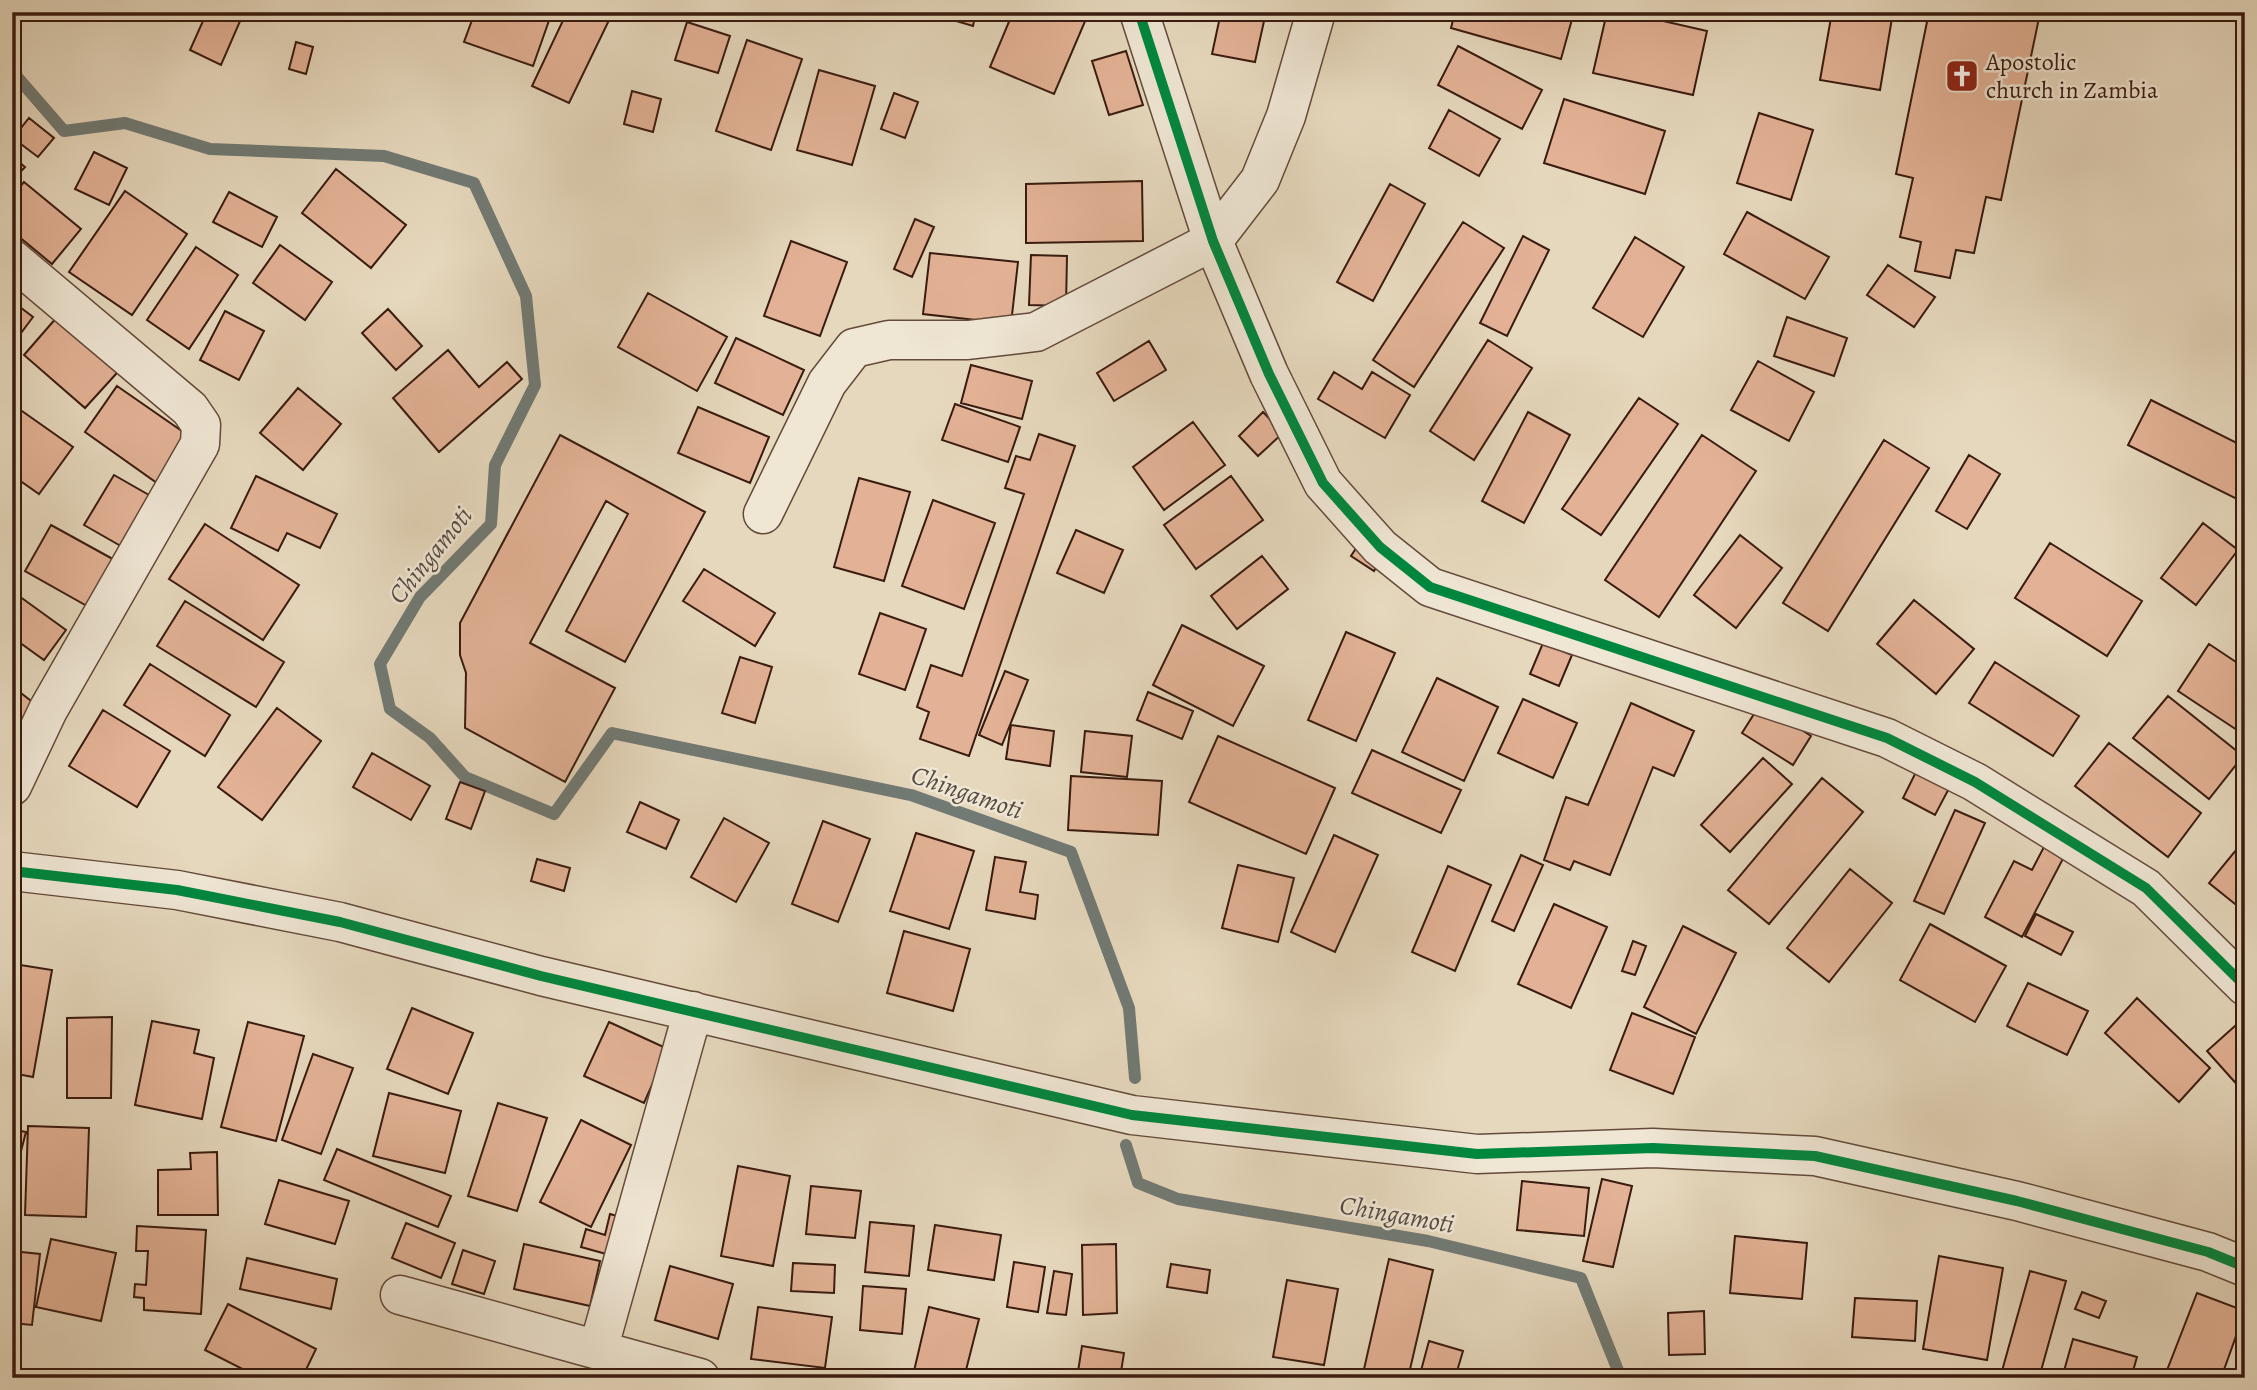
<svg xmlns="http://www.w3.org/2000/svg" width="2257" height="1390" font-family="Alegreya,serif">
	<style>
		.lines { fill: none; stroke-linecap: round; stroke-linejoin: round }
		.stream { stroke: #717a74; stroke-width: 12 }
		.building { fill: #e3b296; stroke: #391b0f; stroke-width: 2 }
		.street-casing { stroke: #644a3a; stroke-width: 41 }
		.street { stroke: #efe6d4; stroke-width: 38 }
		.cycleway-casing { stroke: #efe6d4; stroke-width: 15 }
		.cycleway { stroke: #00873e; stroke-width: 10 }
		.labels { text-anchor: middle; stroke-width: 5; stroke-linejoin: round; paint-order: stroke }
		.poi-label { font-size: 24px; fill: #391b0f; stroke: #efe6d4; text-anchor: start }
		.water-label { font-size: 26px; font-style: italic; fill: #554a41; stroke: #efe6d4 }
	</style>
	<rect width="100%" height="100%" fill="#e6d8bd"/>
	<filter id="stains"><feTurbulence type="fractalNoise" baseFrequency=".00286" numOctaves="4"/><feColorMatrix values="0 0 0 0 .2 0 0 0 0 .09 0 0 0 0 .02 0 0 0 .5 -.17"/></filter>
	<radialGradient id="worn" r=".72"><stop offset=".6" stop-color="#630" stop-opacity="0"/><stop offset="1" stop-color="#630" stop-opacity=".3"/></radialGradient>
	<g class="lines">
		<path class="stream" d="M12 71 64 131 125 123 210 149 384 156 474 183 526 296 535 385 495 465 491 524 420 597 380 664 390 709 430 738 465 777 554 814 612 733 911 795 1071 852 1129 1008 1135 1078
			M1126 1145 1138 1183 1178 1199 1428 1241 1581 1278 1621 1378"/>
	</g>
	<path class="building" d="M207 12H244L221 65 190 50Z
		M475 12H552L533 66 464 42Z
		M567 12H613L569 103 532 86Z
		M926 12H976L973 26Z
		M1013 12H1089L1054 94 990 67Z
		M1221 12H1266L1255 62 1212 54Z
		M1455 12H1574L1561 59 1451 28Z
		M1607 12H1624L1707 31 1693 95 1593 73Z
		M1832 12H1893L1880 90 1820 80Z
		M1929 12H2010L2039 18 2001 200 1986 197 1974 253 1956 250 1950 278 1915 271 1921 242 1900 237 1913 178 1896 174Z
		M687 22 730 36 718 73 675 60Z
		M747 40 802 59 771 150 716 131Z
		M296 42 313 47 306 74 289 69Z
		M1458 46 1542 90 1522 129 1438 85Z
		M1126 51 1143 105 1109 115 1092 61Z
		M819 70 875 86 852 165 797 150Z
		M632 91 661 99 653 132 624 124Z
		M894 93 918 102 905 138 881 129Z
		M1564 99 1665 131 1645 194 1544 163Z
		M1449 110 1500 139 1479 176 1429 148Z
		M1759 113 1813 130 1791 200 1737 183Z
		M29 118 54 138 38 157 13 138Z
		M94 152 127 168 109 205 75 189Z
		M12 156 25 167 12 181Z
		M336 169 406 225 371 268 302 213Z
		M1142 181 1143 241 1026 243V184Z
		M24 182 81 229 52 264 12 231V197Z
		M1390 184 1425 204 1373 301 1337 282Z
		M125 191 187 234 132 315 69 272Z
		M229 192 277 217 262 247 213 222Z
		M1747 212 1829 257 1805 299 1724 254Z
		M915 219 934 227 912 277 894 269Z
		M1463 222 1504 248 1414 387 1373 360Z
		M1523 236 1549 250 1507 336 1480 323Z
		M1635 237 1684 267 1643 337 1593 308Z
		M791 241 847 262 820 336 764 316Z
		M280 245 332 282 305 320 253 283Z
		M196 247 238 275 189 349 147 320Z
		M930 253 1018 262 1011 324 923 314Z
		M1031 255 1067 256 1066 306 1029 305Z
		M1888 265 1935 297 1914 327 1867 295Z
		M648 293 727 337 697 391 618 347Z
		M12 301 33 317 12 345Z
		M64 309 126 363 85 408 24 355Z
		M388 309 422 346 396 370 362 333Z
		M225 311 264 331 239 380 200 360Z
		M1787 317 1847 338 1834 376 1774 356Z
		M736 338 804 370 783 415 715 383Z
		M1488 340 1532 368 1474 460 1430 431Z
		M1149 341 1166 370 1114 401 1097 373Z
		M448 350 479 387 507 362 522 379 439 452 393 398Z
		M1758 361 1814 392 1789 441 1731 410Z
		M971 365 1032 381 1022 419 961 403Z
		M1334 372 1362 389 1372 372 1410 395 1385 438 1318 399Z
		M117 386 189 436 157 483 85 432Z
		M298 388 341 424 303 470 260 433Z
		M1639 398 1678 424 1601 535 1562 509Z
		M2151 400 2245 447V503L2128 445Z
		M12 404 73 447 39 494 12 475Z
		M955 404 1020 427 1008 462 942 440Z
		M698 407 769 437 750 483 678 453Z
		M1263 412 1283 433 1258 456 1239 436Z
		M1528 412 1570 435 1524 523 1482 501Z
		M1193 422 1225 465 1164 510 1133 467Z
		M1039 434 1075 446 969 756 920 739 929 712 917 707 931 665 962 676 1024 494 1005 488 1016 456 1030 460Z
		M560 435 705 512 625 662 566 631 628 514 606 501 530 643 615 688 565 782 465 728 466 673 460 655V623Z
		M1702 435 1756 471 1659 617 1605 580Z
		M1884 440 1929 468 1828 631 1783 603Z
		M1969 455 2000 474 1967 529 1936 511Z
		M114 475 163 503 133 553 84 525Z
		M256 476 337 514 320 548 287 533 278 551 231 528Z
		M1231 476 1263 520 1196 569 1164 525Z
		M859 478 910 492 884 581 834 567Z
		M933 500 995 523 964 609 902 586Z
		M2203 523 2238 550 2196 605 2161 578Z
		M205 524 299 585 263 640 169 579Z
		M51 525 120 563 94 610 25 571Z
		M1076 530 1123 550 1104 593 1057 573Z
		M1366 533 1388 548 1374 571 1351 556Z
		M1740 535 1782 568 1736 628 1694 595Z
		M2050 543 2142 601 2107 656 2015 598Z
		M1262 556 1288 589 1237 629 1211 596Z
		M704 569 775 613 755 646 683 601Z
		M12 591 66 630 44 660 12 637Z
		M1914 600 1974 649 1936 694 1877 644Z
		M185 601 284 662 256 707 157 646Z
		M880 613 926 629 905 690 859 674Z
		M1182 625 1264 666 1233 726 1153 685Z
		M1346 632 1395 653 1356 741 1308 720Z
		M1543 643 1572 655 1559 686 1530 674Z
		M2209 644 2245 668 2243 734 2178 691Z
		M740 657 772 667 755 723 722 713Z
		M1995 662 2079 716 2053 756 1969 703Z
		M150 664 230 715 205 756 124 705Z
		M1005 671 1028 680 1002 745 979 735Z
		M1437 678 1498 707 1464 781 1402 752Z
		M12 686 40 708 12 744Z
		M1148 692 1193 711 1182 739 1137 720Z
		M2168 696 2243 756 2209 799 2133 738Z
		M1523 699 1577 723 1553 778 1498 753Z
		M1631 703 1694 731 1674 776 1653 767 1610 875 1574 861 1570 870 1544 860 1566 797 1588 805Z
		M1761 703 1811 736 1793 765 1742 733Z
		M277 708 321 741 262 820 218 787Z
		M103 710 170 751 137 807 69 766Z
		M1011 725 1054 731 1050 766 1006 759Z
		M1085 731 1132 736 1127 777 1081 772Z
		M1218 736 1335 788 1306 854 1189 802Z
		M2109 743 2201 813 2168 857 2075 786Z
		M1372 750 1461 790 1441 833 1352 793Z
		M372 753 430 786 411 820 353 787Z
		M1763 758 1792 784 1730 852 1701 825Z
		M1921 762 1954 779 1935 815 1903 798Z
		M1071 776 1162 781 1158 835 1068 830Z
		M1822 778 1863 812 1769 924 1728 890Z
		M460 782 485 791 471 829 446 819Z
		M640 802 679 820 666 849 627 832Z
		M1955 810 1985 823 1944 914 1914 901Z
		M724 818 769 843 736 902 691 877Z
		M823 821 870 839 838 922 792 904Z
		M916 833 974 851 949 929 890 911Z
		M1334 835 1378 855 1335 952 1291 932Z
		M2245 839V912L2209 883Z
		M2046 843 2066 853 2022 937 1985 917 2014 861 2032 870Z
		M1521 855 1543 865 1514 931 1492 921Z
		M995 857 1026 862 1020 892 1038 895 1035 919 986 910Z
		M537 859 570 868 564 891 531 881Z
		M1238 865 1294 878 1278 942 1222 928Z
		M1448 866 1491 885 1455 971 1412 952Z
		M1850 869 1892 903 1829 982 1787 948Z
		M1554 904 1607 927 1571 1008 1518 984Z
		M2036 914 2073 932 2061 955 2025 936Z
		M1930 924 2006 966 1975 1022 1900 980Z
		M1683 926 1736 953 1696 1034 1644 1007Z
		M904 931 970 949 953 1011 887 993Z
		M1633 941 1646 946 1635 975 1622 971Z
		M14 964 52 970 33 1077 12 1073Z
		M2028 983 2088 1011 2067 1055 2007 1026Z
		M2137 998 2210 1068 2179 1102 2105 1033Z
		M412 1008 473 1033 448 1094 387 1069Z
		M1632 1013 1695 1037 1673 1094 1610 1070Z
		M112 1017 111 1098H67V1018Z
		M2245 1017V1085L2241 1089 2207 1051Z
		M152 1021 199 1030 194 1053 214 1058 202 1119 135 1105Z
		M248 1022 304 1036 276 1141 221 1127Z
		M609 1022 668 1049 644 1103 584 1076Z
		M313 1054 353 1068 321 1154 282 1140Z
		M389 1093 461 1111 445 1173 373 1156Z
		M498 1103 547 1118 517 1211 468 1196Z
		M581 1120 631 1145 591 1227 540 1202Z
		M28 1126 89 1128 86 1217 25 1215Z
		M12 1129 26 1132 15 1174 12 1173Z
		M337 1149 451 1196 438 1227 324 1180Z
		M217 1152 218 1215H158V1170L191 1169 190 1153Z
		M738 1166 790 1176 773 1266 721 1256Z
		M1602 1179 1632 1186 1613 1267 1583 1261Z
		M279 1180 349 1201 335 1244 265 1224Z
		M1522 1181 1589 1188 1584 1236 1517 1230Z
		M811 1186 861 1191 855 1238 806 1234Z
		M610 1214 628 1219 617 1257 581 1247 586 1229 605 1235Z
		M870 1222 914 1226 909 1276 865 1272Z
		M406 1223 455 1243 441 1278 392 1258Z
		M935 1225 1001 1235 994 1280 928 1270Z
		M137 1226 206 1230 201 1314 144 1310V1298L134 1297 135 1284 146 1285 148 1251H136Z
		M1735 1236 1807 1243 1802 1299 1730 1293Z
		M51 1239 116 1253 101 1321 36 1307Z
		M524 1244 600 1261 590 1306 514 1289Z
		M1116 1244 1117 1313 1083 1315 1082 1245Z
		M463 1250 495 1261 484 1294 452 1284Z
		M12 1251 40 1254 32 1325 12 1323Z
		M1939 1256 2003 1268 1987 1360 1923 1349Z
		M247 1258 337 1279 331 1309 240 1289Z
		M1389 1259 1433 1270 1408 1378H1362Z
		M1014 1262 1045 1267 1038 1312 1007 1307Z
		M793 1263 835 1265 834 1293 791 1291Z
		M1171 1264 1210 1270 1207 1293 1167 1287Z
		M670 1266 733 1284 718 1339 655 1320Z
		M1054 1271 1072 1274 1066 1315 1047 1313Z
		M2030 1271 2066 1281 2039 1378H2000Z
		M1287 1280 1338 1289 1324 1365 1273 1357Z
		M863 1286 906 1289 902 1334 860 1330Z
		M2082 1292 2106 1301 2099 1318 2075 1309Z
		M2197 1293 2245 1311 2221 1378H2164Z
		M1855 1298 1917 1301 1915 1341 1852 1337Z
		M228 1304 316 1349 302 1378H260L205 1350Z
		M758 1307 832 1317 825 1368 751 1359Z
		M929 1307 979 1319 964 1378H939L914 1371Z
		M1704 1311 1705 1354 1669 1355 1668 1313Z
		M2073 1339 2137 1357 2131 1378H2062Z
		M1429 1341 1463 1351 1455 1378H1419Z
		M1082 1346 1124 1353 1120 1378H1077Z
		M1481 1370 1521 1378H1479Z"/>
	<g class="lines">
		<defs>
			<path id="street" d="M1139 12 1213 241 1269 374 1323 483 1380 547 1430 587 1887 738 1975 782 2146 888 2245 986
				M12 259 190 409 201 425 200 444 48 710 12 786
				M763 514 827 383 854 348 889 340H968L1036 332 1213 241 1260 180 1286 116 1316 12
				M12 871 177 890 340 922 541 976 1132 1115 1477 1154 1653 1148 1815 1156 2017 1201 2208 1252 2245 1267
				M693 1011 598 1350 700 1378
				M400 1295 598 1350"/>
		</defs>
		<use href="#street" class="street-casing"/>
		<use href="#street" class="street"/>
		<defs>
			<path id="cycleway" d="M1139 12 1213 241 1269 374 1323 483 1380 547 1430 587 1887 738 1975 782 2146 888 2245 986
				M12 871 177 890 340 922 541 976 1132 1115 1477 1154 1653 1148 1815 1156 2017 1201 2208 1252 2245 1267"/>
		</defs>
		<use href="#cycleway" class="cycleway-casing"/>
		<use href="#cycleway" class="cycleway"/>
	</g>
	<defs>
		<symbol id="church-square" viewBox="-11 -11 22 22"><rect x="-9" y="-9" width="18" height="18" rx="4" fill="#8f2418" stroke="#efe6d4"/><path d="M-1.2-6h2.4v3.5h3.3v2.4h-3.3V6h-2.4V-.1h-3.3v-2.4h3.3Z" fill="#fff"/></symbol>
	</defs>
	<g fill-rule="evenodd">
		<use href="#church-square" x="1943" y="57" width="38" height="38"/>
	</g>
	<g class="labels">
		<g class="poi-label">
			<text x="1986" y="70">Apostolic<tspan x="1986" dy="28">church in Zambia</tspan></text>
		</g>
		<g class="water-label">
			<text transform="translate(430 555) rotate(-51)" y="9">Chingamoti</text>
			<text transform="translate(967 792) rotate(19)" y="9">Chingamoti</text>
			<text transform="translate(1397 1214) rotate(10)" y="9">Chingamoti</text>
		</g>
	</g>
	<rect width="2257" height="1390" fill="none" stroke="#e6d8bd" stroke-width="42"/>
	<rect x="14" y="14" width="2229" height="1362" fill="none" stroke="#391b0f" stroke-width="3.5"/>
	<rect x="21" y="21" width="2215" height="1348" fill="none" stroke="#391b0f" stroke-width="2"/>
	<rect width="100%" height="100%" filter="url(#stains)"/>
	<rect width="100%" height="100%" fill="url(#worn)"/>
</svg>
